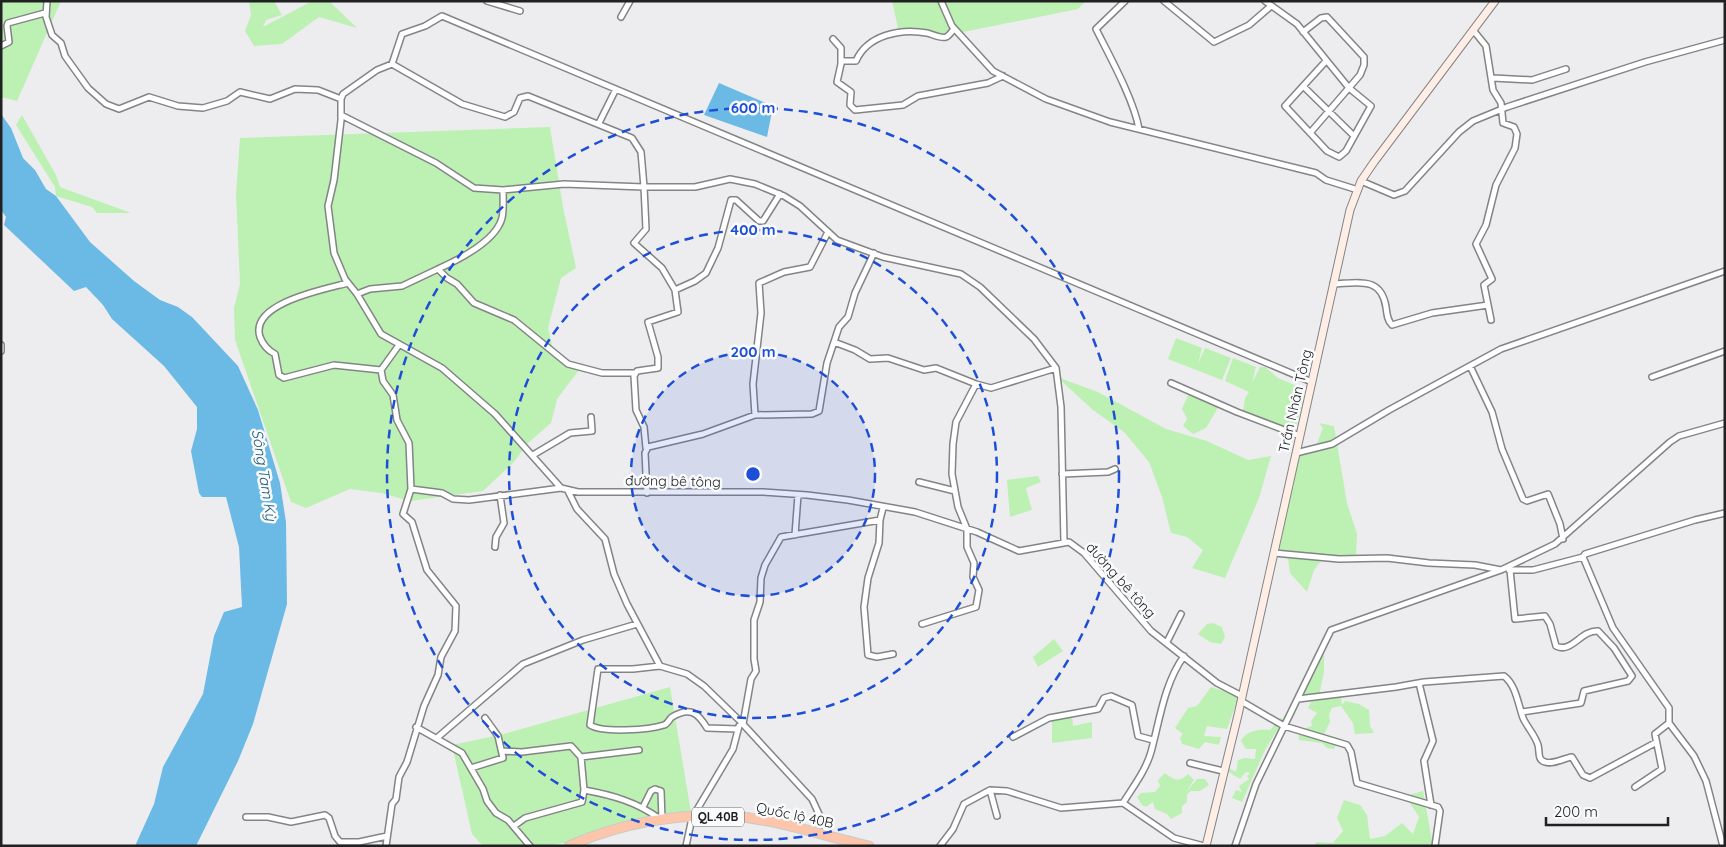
<svg xmlns="http://www.w3.org/2000/svg" width="1726" height="847" font-family="Quicksand,sans-serif">
	<style>
		.green { fill: #bdf0b3 }
		.water { fill: #6bbae5 }
		.lines { fill: none; stroke-linecap: round; stroke-linejoin: round }
		.street-casing { stroke: #838486; stroke-width: 8 }
		.secondary-casing { stroke: #838486; stroke-width: 9 }
		.highway-casing { stroke: #cacaca; stroke-width: 11 }
		.street { stroke: #fff; stroke-width: 5 }
		.secondary { stroke: #feeee6; stroke-width: 7 }
		.highway { stroke: #fdc6ab; stroke-width: 9 }
		.ring { fill: none; stroke: #1d4ed8; stroke-width: 2.5; stroke-dasharray: 9 6 }
		.labels { text-anchor: middle; stroke-width: 5; stroke-linejoin: round; paint-order: stroke }
		.shield { fill: #fafbfd; stroke: #626264; stroke-width: 1 }
		.shield-label { font-size: 12px; font-weight: bold; fill: #212122 }
		.street-label { font-size: 14px; fill: #212122; stroke: #fafbfd }
		.water-label { font-size: 15px; font-style: italic; fill: #1e5b78; stroke: #fafbfd }
		.centre { fill: #1d4ed8; stroke: #fafbfd; stroke-width: 2.5 }
		.ring-label { font-size: 15px; text-anchor: middle; font-weight: bold; fill: #1d4ed8; stroke: #fafbfd; stroke-width: 5; stroke-linejoin: round; paint-order: stroke }
	</style>
	<rect width="100%" height="100%" fill="#ededef"/>
	<path class="green" d="M1 1H61L17 101 1 97Z
		M249 1H274L282 15 266 20 263 27 312 1H329L357 28 319 17 282 44 254 46 245 31 251 15Z
		M892 1H1086L1078 9 938 37 906 33 900 37Z
		M22 115 56 175 60 187 131 213H97L92 207 56 196 55 187 16 125Z
		M550 127 563 207 576 268 561 278 548 328 555 357 582 366 557 399 551 423 528 443 513 463 483 491 410 501 381 493 350 489 306 508 291 502 235 340 234 308 240 284 236 194 240 138Z
		M1176 338 1202 348 1198 364 1205 348 1231 358 1222 380 1168 359Z
		M1233 358 1256 367 1252 383 1260 367H1265L1278 378 1297 386 1304 397 1295 430 1264 422 1243 411 1245 398 1249 392 1225 381Z
		M1057 377 1098 392 1166 429 1207 441 1248 460 1271 456 1259 498 1225 578 1192 568 1203 550 1187 537 1171 533 1162 497 1149 462 1124 432 1093 410Z
		M1189 393 1219 406 1206 428 1193 434 1183 426 1187 419 1182 409Z
		M1319 423 1334 426 1347 503 1357 534 1356 555 1333 562 1323 558 1314 570 1307 592 1290 573 1288 559 1277 555 1299 449 1314 451 1323 428Z
		M1038 476 1041 482 1026 488 1032 510 1010 517 1007 480Z
		M1213 623 1222 627 1225 637 1221 644 1210 642 1198 634 1207 624Z
		M1054 639 1063 651 1038 667 1033 657Z
		M1324 653V672L1319 696 1296 699 1309 667 1318 655Z
		M670 687 692 818 548 846H483L472 834 452 745 504 734Z
		M1211 687 1239 696 1227 729 1207 726 1204 736 1221 737 1219 745 1205 742 1199 749 1182 744 1180 738 1183 734 1175 728 1188 708 1197 706Z
		M1340 690 1342 705 1345 701 1359 704 1369 710 1370 726 1374 733 1355 734 1353 723 1341 706 1332 708 1329 715 1330 722 1324 734 1339 738 1352 745V749L1347 750 1336 744 1334 749 1327 748 1322 743 1299 740 1298 731 1312 726 1311 721 1317 713 1308 708 1312 700Z
		M1072 713 1073 726 1092 722V738L1052 743V716Z
		M1280 718 1284 719 1265 750 1242 802 1232 798 1236 790 1242 792 1239 786 1249 779 1247 776 1250 773 1246 772 1240 779 1227 771V767L1236 772 1238 760 1245 758 1255 759 1256 749H1246L1241 741C1246 730 1260 729 1270 730Z
		M1165 773C1174 780 1179 783 1188 774L1194 780 1186 792 1197 779H1205L1209 785 1200 791H1191L1187 794V802L1182 806V813L1171 819 1167 814 1155 809 1153 802 1146 807 1142 805 1137 797 1141 793 1155 792 1160 786 1158 780Z
		M1423 791 1433 846H1315L1316 842 1333 843 1343 831 1337 818 1344 800 1360 805 1367 815 1370 839 1385 836 1402 823 1413 834 1419 817 1410 803 1409 795Z"/>
	<path class="water" d="M719 83 773 106 767 137 704 115Z
		M1 114 11 128 23 158 35 170 46 189 56 196 90 242 134 281 160 300 178 307 192 317 238 366 258 410 280 483 286 522 287 604 253 724 238 761 196 846H135L154 804 163 767 203 694 214 636 224 612 242 607 239 547 226 497H202L199 493 191 451 197 429V407L164 366 112 319 103 305 86 287 74 291 4 225 6 217 1 210Z"/>
	<g class="lines">
		<defs>
			<path id="street" d="M47 1 46 17 52 35 61 43 65 56 88 88 106 104 119 109 149 97 178 106 203 108 227 101 240 92 270 99 295 89 318 90 341 99 343 94 377 70 392 64
				M487 1 520 11
				M941 1 952 26 993 71 1046 99 1110 122 1316 173 1326 180 1358 190
				M1125 1 1096 29C1109 55 1134 100 1139 129
				M1164 1 1214 42 1249 25 1271 6
				M1265 1 1297 24 1349 88 1371 106 1346 151 1339 157 1327 151 1285 106 1326 61
				M621 17 630 1
				M1473 30 1486 46 1493 90 1501 103 1503 123 1514 127 1517 134 1515 148 1496 185 1486 225 1476 244 1492 279 1484 285 1491 320
				M1303 32 1321 18 1327 17 1364 57V65L1360 75 1310 133
				M833 39 841 48V64L837 82 851 92 850 105 855 110 903 105 918 96 988 83 1003 76
				M1 46 9 42 7 26 8 23 45 13
				M841 61H856C867 35 901 28 927 33 932 34 941 39 946 37 949 36 952 31 954 29
				M1493 78 1532 80 1566 69
				M1303 86 1354 136
				M341 99V120L334 180 328 206 334 253 345 279 357 294 381 334 442 368 495 414 561 488 578 492H763L807 495 848 500 915 512 977 532 1019 551 1069 542 1084 553 1151 631 1217 683 1242 696
				M341 115 436 163 474 188 503 190 564 184 644 187 646 229 634 243 662 268 675 290
				M599 123 616 89
				M1361 181 1394 195 1405 191 1459 132 1473 121 1507 107 1645 62 1725 40
				M438 269C458 260 496 241 502 218 504 209 503 199 503 190
				M348 283C326 289 249 303 260 337 263 345 267 350 275 354L279 375 284 378 334 365 381 370
				M1333 284C1358 283 1381 276 1386 307 1387 314 1387 320 1392 325L1432 313 1488 305
				M357 294 370 289 402 286 438 269 447 278 457 284 474 303 514 320 568 364 602 373H635
				M834 342 855 350 870 359 888 358 924 370 936 368 976 384 956 422 953 444 952 474 958 507 967 529V547L974 563 973 577 979 590 976 607 922 624
				M1 345V351
				M399 345 381 370 383 381 393 395 397 420 409 443 411 489
				M1470 366 1492 412 1502 449 1523 499 1527 501 1548 494 1560 524 1563 539
				M1652 377 1725 351
				M1171 383 1237 412 1300 436
				M976 384 991 388 1056 368
				M755 415 753 384 761 313 759 283 784 272 810 267 828 232
				M646 448 644 427 636 410 634 376 637 371 658 368V357L648 322 678 312 675 290 695 281 706 273 718 248 731 200H736L759 221H763L780 194
				M1296 453 1332 444 1389 410 1501 349 1725 271
				M533 455 570 433 592 431 591 417
				M1062 474 1108 472 1115 469
				M919 482 955 491
				M568 491 577 509 605 539 614 574 627 604 660 666 687 674 704 686 740 721 812 799 829 836
				M647 493 645 453 648 447 703 434 755 415 812 414 819 411 827 363 839 327 848 317 855 293 874 253
				M883 508 880 520 879 543 868 578 864 607 868 655 877 657 893 654
				M795 535 798 495
				M1064 542 1061 407 1056 368 1034 339 980 287 961 274 883 257 837 240 800 206 784 196 755 184 730 179 695 187H644L641 152 632 138 528 96 520 98 514 112 505 117 462 104 392 64 402 34 425 26 442 16 1312 382
				M495 547 496 537 504 523 500 495
				M1274 553 1339 559 1387 558 1429 563 1475 565 1501 570
				M1509 570H1533L1583 557
				M1510 570 1515 619 1545 616 1550 624 1556 646C1571 654 1581 630 1598 631L1614 648 1632 676 1628 681 1584 691 1581 703 1522 712
				M1167 642 1181 614
				M660 666 633 669H598L590 725C602 733 649 730 664 725 668 724 669 719 672 717 690 706 698 713 707 728L738 729
				M1419 683 1433 741 1424 761 1431 805
				M1298 699 1396 687 1424 682 1504 676C1516 685 1518 704 1523 718 1527 727 1535 735 1538 745 1540 752 1537 760 1545 762 1553 765 1564 758 1572 757L1583 775 1590 778 1655 743
				M1241 701 1284 726 1347 745 1351 752 1357 783 1438 807 1440 811 1435 846
				M743 724 751 679 756 671 754 659V620L760 602 761 578 765 565 781 537 880 520
				M416 727 462 753 483 789 487 801 496 813 508 820 530 846
				M438 737 523 664 583 640 637 624
				M1013 737 1049 718 1098 709 1104 698 1111 696 1132 705 1138 736 1153 740
				M502 751 522 752 571 746 581 757
				M1190 763 1223 771
				M471 768 503 758 498 736 485 718
				M1635 787 1662 769 1655 734 1669 723
				M584 790C612 795 637 802 660 819
				M990 790 997 816
				M1123 803C1133 787 1146 770 1151 752 1160 719 1164 684 1184 656
				M643 807 651 791 655 789 661 791 662 820
				M246 817H268L291 822 325 815 329 818 335 836 340 842H359L387 836
				M514 826 525 818 582 802 584 790 581 757 639 750
				M386 846 392 804 396 799 399 777 407 762 424 706 438 675 441 657 455 631 456 606 427 570 412 522 403 514 411 489 442 493 453 499 469 500 561 488
				M686 846 692 818 733 749 739 726
				M940 846 953 829 964 804 990 790 1007 791 1061 808 1123 803 1174 838 1204 846
				M1235 846 1256 784 1331 630 1501 570 1555 544 1670 442 1679 436 1725 423
				M1723 846 1706 781 1694 756 1669 723V708L1613 628 1583 557 1585 554 1695 520 1725 513"/>
			<path id="secondary" d="M1206 846 1238 715 1350 210 1361 181 1374 162 1495 1"/>
			<path id="highway" d="M569 846C618 824 676 813 730 816 777 819 823 836 869 846"/>
		</defs>
		<use href="#street" class="street-casing"/>
		<use href="#secondary" class="secondary-casing"/>
		<use href="#highway" class="highway-casing"/>
		<use href="#street" class="street"/>
		<use href="#secondary" class="secondary"/>
		<use href="#highway" class="highway"/>
	</g>
	<circle cx="753" cy="474" r="122" fill="#1d4ed8" fill-opacity=".12"/>
	<g class="ring">
		<circle cx="753" cy="474" r="122"/>
		<circle cx="753" cy="474" r="244"/>
		<circle cx="753" cy="474" r="366"/>
	</g>
	<g class="labels">
		<rect class="shield" x="692" y="807.5" width="52" height="19" rx="4"/>
		<g class="shield-label">
			<text x="718" y="821">QL.40B</text>
		</g>
		<g class="street-label">
			<text transform="translate(1295 401) rotate(-77)" y="5">Trần Nhân Tông</text>
			<text transform="translate(673 481) rotate(1)" y="5">đường bê tông</text>
			<text transform="translate(1121 580) rotate(48)" y="5">đường bê tông</text>
			<text transform="translate(795 815) rotate(12)" y="5">Quốc lộ 40B</text>
		</g>
		<g class="water-label">
			<text transform="translate(264 475) rotate(81)" y="5">Sông Tam Kỳ</text>
		</g>
	</g>
	<circle cx="753" cy="474" r="8" class="centre"/>
	<g class="ring-label">
		<text x="753" y="113">600 m</text>
		<text x="753" y="235">400 m</text>
		<text x="753" y="357">200 m</text>
	</g>
	<rect width="1726" height="847" fill="none" stroke="#212122" stroke-width="5"/>
	<path d="M1546 817v8h122v-8" fill="none" stroke="#212122" stroke-width="2.5"/>
	<text x="1554" y="817" font-size="15" fill="#212122" stroke="#fafbfd" stroke-width="4" paint-order="stroke">200 m</text>
</svg>
